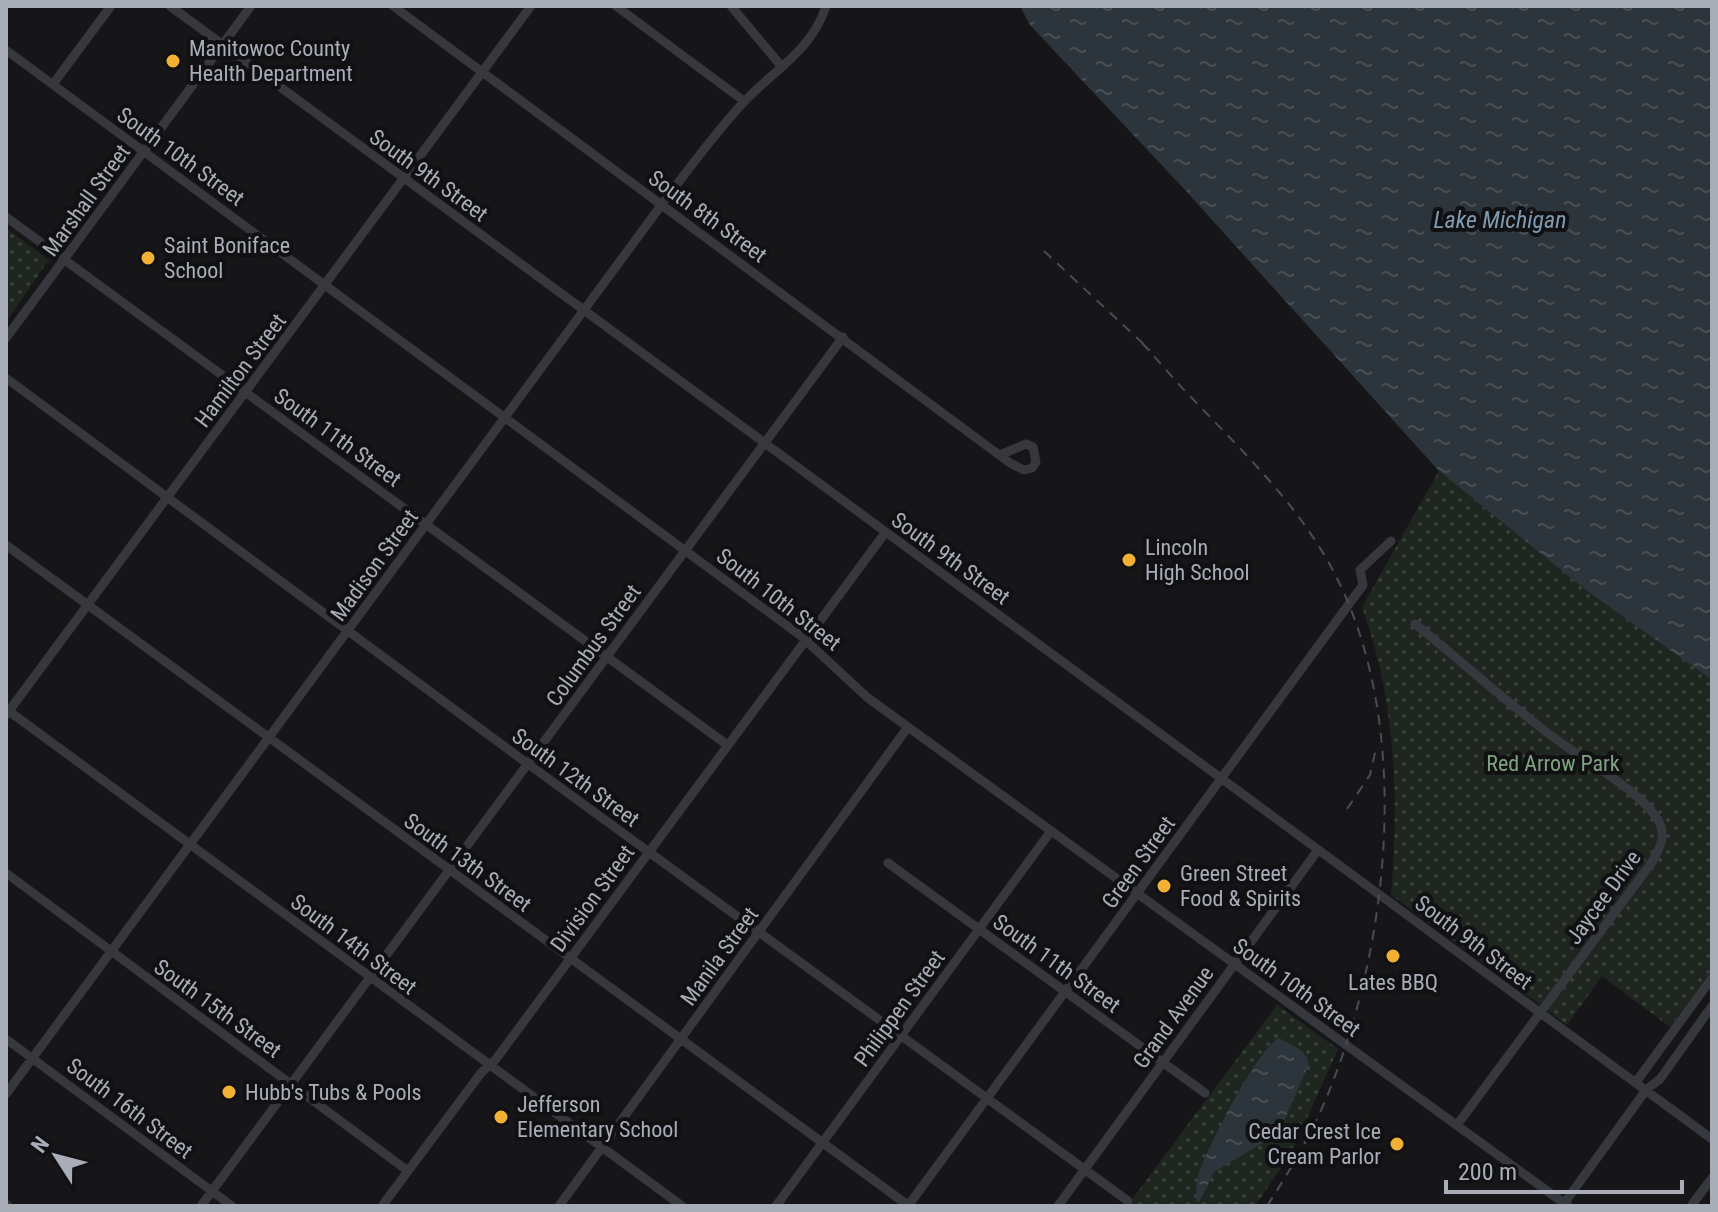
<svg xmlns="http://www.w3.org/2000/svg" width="1718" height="1212" font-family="'Roboto Condensed',sans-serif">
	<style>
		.park { fill: url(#park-dots) }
		.water { fill: url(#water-ripples) }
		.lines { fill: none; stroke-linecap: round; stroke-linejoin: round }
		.minor { stroke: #37383d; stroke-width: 9 }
		.rail { stroke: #4a4c52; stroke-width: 2; stroke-dasharray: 10 8; stroke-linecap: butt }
		.poi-dot { fill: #f2b134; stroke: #111113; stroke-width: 3 }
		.labels { text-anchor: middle; stroke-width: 8; stroke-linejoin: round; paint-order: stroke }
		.poi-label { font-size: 22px; fill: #a8adb8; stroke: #111113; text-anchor: start }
		.street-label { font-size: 22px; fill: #a8adb8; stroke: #111113 }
		.park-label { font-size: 22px; fill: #7fa381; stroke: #111113 }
		.water-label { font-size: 24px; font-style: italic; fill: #7f9bb3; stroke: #111113 }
	</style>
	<defs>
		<pattern id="park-dots" width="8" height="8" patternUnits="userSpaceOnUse" patternTransform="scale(2)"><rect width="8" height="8" fill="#1e261f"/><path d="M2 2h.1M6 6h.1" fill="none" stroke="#3c433d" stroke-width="1.8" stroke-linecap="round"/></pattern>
		<pattern id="water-ripples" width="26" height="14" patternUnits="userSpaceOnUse" patternTransform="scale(2)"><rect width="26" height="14" fill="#2c353c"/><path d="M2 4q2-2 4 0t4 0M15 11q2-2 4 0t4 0" fill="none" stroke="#485056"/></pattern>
	</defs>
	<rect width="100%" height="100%" fill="#161618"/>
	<path class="park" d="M6 228 52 262 48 261 6 322Z
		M1439 471 1587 591 1712 680V970L1670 1027 1602 976 1567 1025 1391 895C1399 797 1396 701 1362 607Z
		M1277 1005 1338 1049 1298 1138 1285 1162 1255 1206H1130L1128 1205Z"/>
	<path class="water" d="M1020 6H1712V680L1587 591 1439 471 1186 191 1030 25Z
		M1279 1038C1290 1044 1307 1050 1309 1064L1280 1130 1276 1135 1214 1172 1198 1204C1195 1194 1196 1184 1199 1173 1208 1147 1257 1049 1279 1038Z"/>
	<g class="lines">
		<path class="minor" d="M170 6 1712 1139
			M393 6 1010 463 1024 470 1032 468 1036 462 1033 447 1026 444 1002 454
			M616 6 744 101
			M731 6 782 67
			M6 50 801 636 868 698 1568 1206
			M53 84 111 6
			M6 217 726 744
			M6 338 251 6
			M6 378 528 764 1128 1201
			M6 545 909 1206
			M1415 624C1460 660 1503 699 1549 734 1578 757 1643 791 1659 822 1667 837 1659 849 1652 862L1457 1125
			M6 709 682 1206
			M6 715 531 6
			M888 863 1205 1093
			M6 873 408 1171
			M6 1039 232 1206
			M1636 1082 1712 978
			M6 1094 668 196C692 165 715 133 742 104 772 71 812 51 826 6
			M6 1204 8 1206
			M1563 1205 1646 1090 1660 1079 1712 1006
			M201 1206 843 337
			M382 1206 481 1073 496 1059 885 533
			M559 1206 908 727
			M776 1206 1051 831
			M908 1206 1349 604 1363 585 1360 570 1391 541
			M1058 1206 1318 850
			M1691 1206 1712 1178"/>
		<path class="rail" d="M1044 251 1150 350
			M1142 343C1159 361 1174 380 1191 397 1241 450 1294 500 1330 565 1413 715 1392 934 1330 1089 1314 1130 1291 1169 1267 1206
			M1347 809 1370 775 1376 748"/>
	</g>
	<g class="poi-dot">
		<circle cx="173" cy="61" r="8"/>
		<circle cx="148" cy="258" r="8"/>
		<circle cx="1129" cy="560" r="8"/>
		<circle cx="1164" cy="886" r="8"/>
		<circle cx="1393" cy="956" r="8"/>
		<circle cx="229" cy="1092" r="8"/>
		<circle cx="501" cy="1117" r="8"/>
		<circle cx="1397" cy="1144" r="8"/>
	</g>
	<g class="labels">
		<g class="poi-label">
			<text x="189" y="56">Manitowoc County<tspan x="189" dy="25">Health Department</tspan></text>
			<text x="164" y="253">Saint Boniface<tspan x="164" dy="25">School</tspan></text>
			<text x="1145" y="555">Lincoln<tspan x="1145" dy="25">High School</tspan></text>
			<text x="1180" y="881">Green Street<tspan x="1180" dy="25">Food &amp; Spirits</tspan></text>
			<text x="1393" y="990" text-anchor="middle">Lates BBQ</text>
			<text x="245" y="1100">Hubb's Tubs &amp; Pools</text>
			<text x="517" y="1112">Jefferson<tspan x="517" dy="25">Elementary School</tspan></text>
			<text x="1381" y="1139" text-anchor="end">Cedar Crest Ice<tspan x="1381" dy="25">Cream Parlor</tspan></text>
		</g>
		<g class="street-label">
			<text transform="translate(181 156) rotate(36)" y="8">South 10th Street</text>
			<text transform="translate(429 175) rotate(36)" y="8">South 9th Street</text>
			<text transform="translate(86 200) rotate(-54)" y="8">Marshall Street</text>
			<text transform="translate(708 216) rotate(36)" y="8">South 8th Street</text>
			<text transform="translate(240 370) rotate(-53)" y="8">Hamilton Street</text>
			<text transform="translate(338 437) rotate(36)" y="8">South 11th Street</text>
			<text transform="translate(951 558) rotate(36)" y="8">South 9th Street</text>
			<text transform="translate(374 565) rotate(-54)" y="8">Madison Street</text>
			<text transform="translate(779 599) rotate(38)" y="8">South 10th Street</text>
			<text transform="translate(593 645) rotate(-54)" y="8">Columbus Street</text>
			<text transform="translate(576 777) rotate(36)" y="8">South 12th Street</text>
			<text transform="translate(468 862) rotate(36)" y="8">South 13th Street</text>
			<text transform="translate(1138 862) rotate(-54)" y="8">Green Street</text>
			<text transform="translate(1603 897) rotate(-54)" y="8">Jaycee Drive</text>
			<text transform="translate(592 898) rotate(-54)" y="8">Division Street</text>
			<text transform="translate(1474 942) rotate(37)" y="8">South 9th Street</text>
			<text transform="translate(354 944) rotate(37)" y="8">South 14th Street</text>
			<text transform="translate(719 956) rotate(-54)" y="8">Manila Street</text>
			<text transform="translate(1057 963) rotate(36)" y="8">South 11th Street</text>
			<text transform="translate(1297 987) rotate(36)" y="8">South 10th Street</text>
			<text transform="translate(218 1008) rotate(36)" y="8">South 15th Street</text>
			<text transform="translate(899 1008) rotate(-54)" y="8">Philippen Street</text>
			<text transform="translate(1173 1017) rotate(-54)" y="8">Grand Avenue</text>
			<text transform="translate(130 1108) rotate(37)" y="8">South 16th Street</text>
		</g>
		<g class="park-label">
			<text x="1553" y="771">Red Arrow Park</text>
		</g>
		<g class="water-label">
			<text x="1500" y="228">Lake Michigan</text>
		</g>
	</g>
	<rect width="1718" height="1212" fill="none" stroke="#a8adb8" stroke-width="16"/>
	<g transform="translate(56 1156) rotate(306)" stroke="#111113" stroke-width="6" paint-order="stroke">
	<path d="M0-6L14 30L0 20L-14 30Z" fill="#a8adb8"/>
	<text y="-12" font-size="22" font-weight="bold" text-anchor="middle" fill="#a8adb8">N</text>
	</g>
	<path d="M1446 1180v12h236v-12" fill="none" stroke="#a8adb8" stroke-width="4"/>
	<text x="1458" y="1180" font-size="24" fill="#a8adb8" stroke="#111113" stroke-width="6" paint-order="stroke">200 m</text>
</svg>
